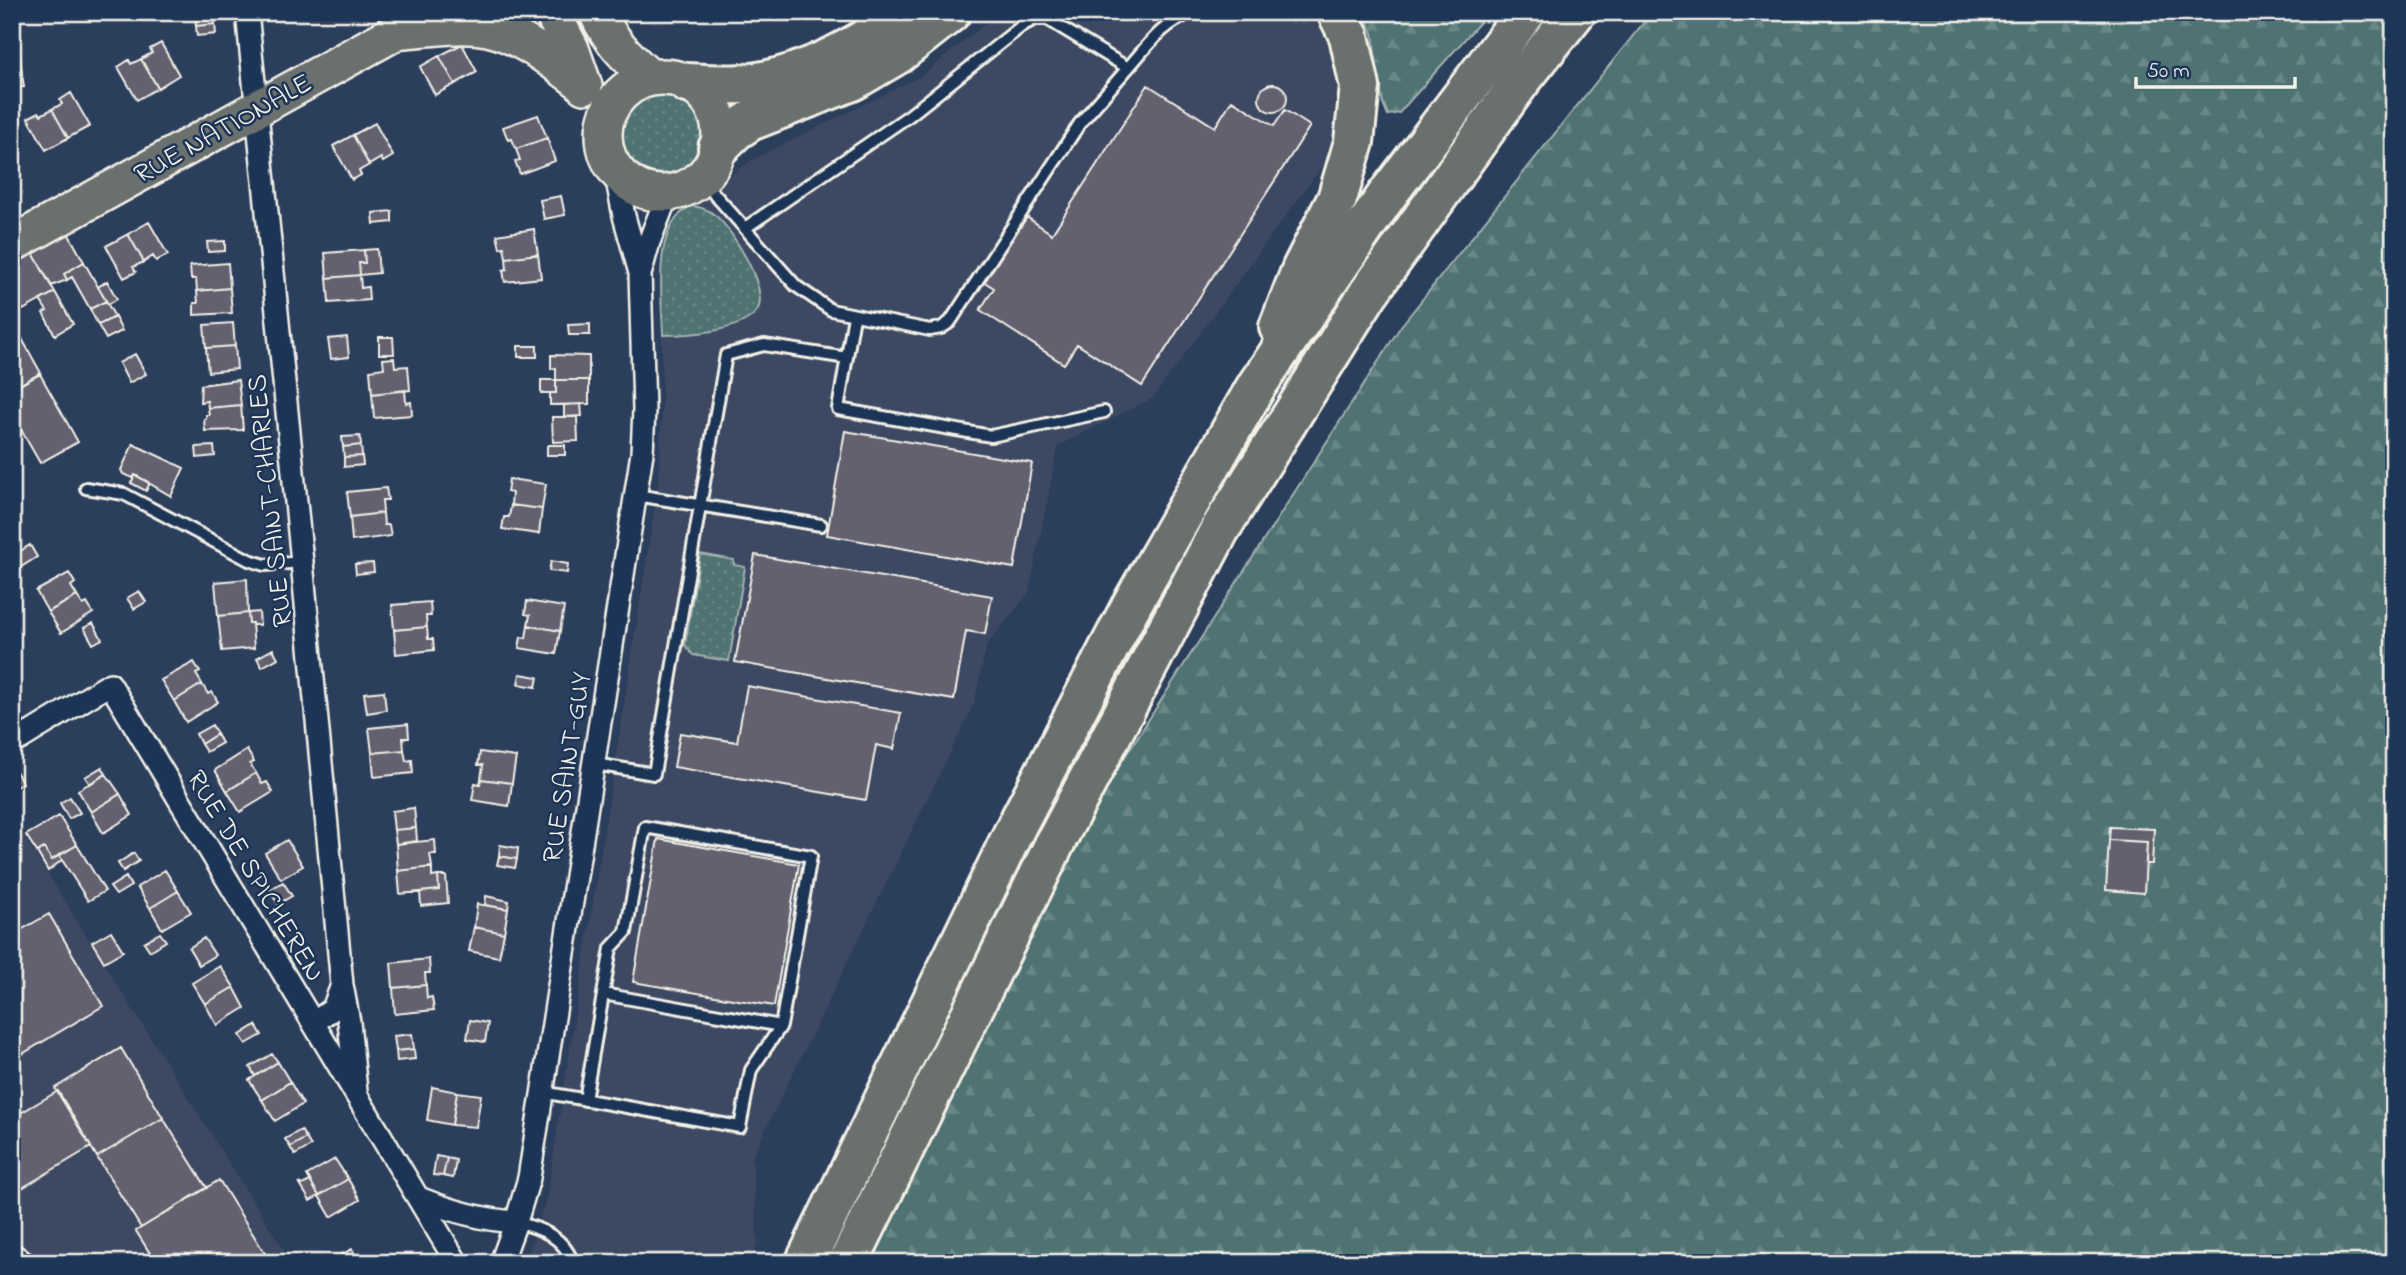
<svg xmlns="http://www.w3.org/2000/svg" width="2406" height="1275" font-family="'Indie Flower',sans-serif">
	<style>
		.built { fill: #3c4862 }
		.grass { fill: url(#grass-dots); stroke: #a2b2ae; stroke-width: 2 }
		.forest { fill: url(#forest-firs); stroke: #a2b2ae; stroke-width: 2 }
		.building { fill: #646070; stroke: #f4f1e8; stroke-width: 2 }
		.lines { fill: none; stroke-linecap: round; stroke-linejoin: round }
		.lane-casing { stroke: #f4f1e8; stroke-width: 16 }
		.street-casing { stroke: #f4f1e8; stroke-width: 26 }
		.primary-casing { stroke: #f4f1e8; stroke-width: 40 }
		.highway-casing { stroke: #f4f1e8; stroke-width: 44 }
		.lane { stroke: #1d3557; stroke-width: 10 }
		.street { stroke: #1d3557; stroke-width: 21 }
		.primary { stroke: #6a706d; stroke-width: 35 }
		.highway { stroke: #6a706d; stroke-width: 38 }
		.labels { text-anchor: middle; stroke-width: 5; stroke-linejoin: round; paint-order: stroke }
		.street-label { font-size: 28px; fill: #f4f1e8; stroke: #1d3557 }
	</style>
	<defs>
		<pattern id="grass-dots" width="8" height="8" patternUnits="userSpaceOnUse" patternTransform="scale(1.75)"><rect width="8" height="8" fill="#4f7273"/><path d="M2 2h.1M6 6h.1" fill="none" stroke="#698787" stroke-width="1.8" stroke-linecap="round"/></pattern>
		<pattern id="forest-firs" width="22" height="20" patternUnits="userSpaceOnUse" patternTransform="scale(1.75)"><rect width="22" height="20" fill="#4f7273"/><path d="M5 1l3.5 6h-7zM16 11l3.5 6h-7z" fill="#698787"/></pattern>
	</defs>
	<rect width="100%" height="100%" fill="#2b3e5c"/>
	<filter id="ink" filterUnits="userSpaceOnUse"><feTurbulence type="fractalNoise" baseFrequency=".0143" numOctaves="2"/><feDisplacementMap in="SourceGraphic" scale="14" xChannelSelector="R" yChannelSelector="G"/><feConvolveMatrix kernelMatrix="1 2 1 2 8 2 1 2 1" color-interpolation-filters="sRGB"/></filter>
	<g filter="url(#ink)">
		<path class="built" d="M1000 12H1091L1093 16H1119L1132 12H1306L1323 28 1337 57 1341 113 1328 158 1153 398 1058 446 1029 593 987 644 974 704 752 1157 758 1244 749 1263H525L547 1196 658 487 662 407V278L663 251 667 235 680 212 752 160 921 76Z
			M12 817 292 1263H12Z"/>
		<path class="grass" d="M617 133a44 44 0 1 1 88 0a44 44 0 1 1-88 0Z
			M691 206C701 207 709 209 716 216 732 229 772 293 756 312 740 332 687 335 663 335 662 297 651 226 691 206Z
			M700 554 734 560V565L745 567 729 661 693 655 685 645Z"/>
		<path class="forest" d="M1362 12H1489L1399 113 1388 115 1383 103 1377 73 1373 33Z
			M1652 12H2394V1263H865L1067 847 1401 326Z"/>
		<path class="building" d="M214 14 215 24 196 26 195 16Z
			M215 24 216 34 197 36 196 26Z
			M12 38H18L22 74 12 75Z
			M161 43 179 75 158 88 141 59 152 53 150 49Z
			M462 44 477 72 455 84 439 56Z
			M439 56 455 84 435 95 420 67Z
			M141 59 158 88 137 100 118 67 129 60 131 64Z
			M22 74 24 87 12 88V75Z
			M1259 98a14 14 0 1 1 28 0a14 14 0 1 1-28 0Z
			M1148 85 1215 127 1232 100 1274 126 1285 110 1310 126 1142 386 1077 344 1064 364 980 310 994 288 983 281 1025 216 1052 234Z
			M71 93 90 126 68 138 52 109 62 104 60 100Z
			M52 109 68 138 46 150 28 118 39 112 41 115Z
			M538 115 547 138 516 149 512 139 508 140 503 127Z
			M375 123 393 156 383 162 381 158 369 165 353 135Z
			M14 126 23 142 15 146 12 141V127Z
			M353 135 369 165 359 171 361 175 352 180 333 146Z
			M547 138 555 161 520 174 515 161 520 160 516 149Z
			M561 196 565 215 544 219 540 200Z
			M392 211V222L374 224 373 213Z
			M149 222 168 255 156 261 153 256 144 262 128 234Z
			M534 229 538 254 506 258 504 247 500 248 497 235Z
			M68 233 84 262 64 274 67 280 51 286 33 253Z
			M128 234 144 262 133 267 136 272 124 278 106 246Z
			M225 241V251L208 252 207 242Z
			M377 249 379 273 360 275 359 263H365L364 250Z
			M364 250 365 263H359L360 275 327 278 325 253Z
			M33 253 55 292 23 310 12 291V265Z
			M538 254 541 278 505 282 503 270 507 269 506 258Z
			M84 262 106 301 90 309 72 277 67 280 64 274Z
			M228 263 230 288 197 291 196 279H191L190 266Z
			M360 275 361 288 368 287 369 300 329 303 327 278Z
			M107 281 117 299 108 304 98 287Z
			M230 288 232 313 194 315V303H198L197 291Z
			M55 292 73 324 55 335 43 313 47 311 40 300Z
			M106 301 115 317 98 325 90 309Z
			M115 317 122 331 106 339 98 325Z
			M233 323 235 346 206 348 204 325Z
			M590 324V335H569L568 325Z
			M16 328 41 373 12 389V330Z
			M347 337 349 357 331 359 328 339Z
			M379 337H393L394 354H379Z
			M235 346 237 369 208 372 206 348Z
			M518 346H537V357H518Z
			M135 354 146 374 129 383 119 363Z
			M551 355 589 356V380H556V368L551 369Z
			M394 358 395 367 408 366 410 390 372 394 370 370 384 368 383 359Z
			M40 374 78 442 40 463 12 414V389Z
			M238 380 241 405 208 408 207 401 200 402 201 385Z
			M541 380H556V393H541Z
			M556 380H589V404L550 405V393H556Z
			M405 390 406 403 411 402 412 415 374 418 372 394Z
			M581 404 582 416 564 417V405Z
			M241 405 243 430 205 431 204 419H206V415H209L208 408Z
			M552 417H577L578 441 553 442Z
			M845 431 1032 463 1014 568 827 535Z
			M360 436 361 445 343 447 342 437Z
			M133 444 184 468 171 496 135 475 133 478 123 474 121 470Z
			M361 445 362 456 344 457 343 447Z
			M549 445H565V455H547V447Z
			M214 446 215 456 197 458 196 447Z
			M362 456 363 465 344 467V457Z
			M135 475 148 482 149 485 146 491 131 483Z
			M509 479 546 484 542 509 511 505 512 493 507 492Z
			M386 488 388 500H382L383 513 350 517 347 492Z
			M511 505 542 509 539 534 502 529 504 517H509Z
			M383 513 384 525H389L391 536 352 541 350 517Z
			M30 545 37 557 21 567 14 555Z
			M755 555 992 596 985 634 966 631 954 700 735 662Z
			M551 561 568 564 567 573 549 571Z
			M373 563 374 572 356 574 355 564Z
			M69 573 75 583 71 586 77 596 48 612 36 591Z
			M247 579 248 613 218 616 215 582Z
			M139 591 146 602 134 609 127 598Z
			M77 596 83 605 87 603 93 613 61 633 48 612Z
			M527 601 564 607 560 631 528 625 530 615 525 614Z
			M430 602 431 616H426L427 627 394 630 392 605Z
			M259 612 260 625H252V623H249L248 613Z
			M248 613 249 623H252L254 648 222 651 218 616Z
			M93 623 102 639 93 644 84 628Z
			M528 625 560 631 556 654 519 648 521 637 526 638Z
			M427 627 428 639H433L434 650 396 654 394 630Z
			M273 649 278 658 262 667 257 658Z
			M194 662 200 672 196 674 202 684 174 701 161 680Z
			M520 674 538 677 536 687 518 684Z
			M202 684 208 694 212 692 218 702 186 722 174 701Z
			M747 686 901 713 894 749 876 745 866 800 674 767 680 733 737 742Z
			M384 691 386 710 367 713 364 693Z
			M408 724 409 738H403L404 750 372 753 369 728Z
			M212 725 217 734 201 744 196 734Z
			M217 734 222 743 206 752 201 744Z
			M247 750 254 762 250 764 256 773 227 791 215 770Z
			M404 750 406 761 412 760 413 773 374 777 372 753Z
			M480 752 516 757 512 783 481 779 483 765H478Z
			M12 765 23 783 12 789Z
			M102 767 106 774 90 784 85 777Z
			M256 773 262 784 267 782 273 792 240 812 227 791Z
			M106 774 120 794 91 812 78 790Z
			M481 779 512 783 509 806 472 800 475 783 480 784Z
			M120 794 132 815 103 833 91 812Z
			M70 797 80 813 69 819 60 803Z
			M414 808 416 828 394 830 392 811Z
			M59 816 77 845 52 860 44 848 37 852 26 835Z
			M2110 827 2154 829 2152 864H2146L2147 842 2109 840Z
			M416 828 417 841 396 844 394 830Z
			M658 839 799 864 774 1006 633 982Z
			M287 840 303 866 281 879 265 853Z
			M435 840 436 854H430L432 867 398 871 396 844Z
			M2109 840 2147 842 2144 893 2106 890Z
			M77 845 105 891 88 901 59 855Z
			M500 845 518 848 517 859 499 856Z
			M44 848 52 860 59 855 62 860 48 871 37 852Z
			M134 853 139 861 123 871 118 863Z
			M499 856 517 859 515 868 497 865Z
			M432 867V877L438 876 439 890 400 894 398 871Z
			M165 870 178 891 150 908 137 887Z
			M438 876H446L448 903 421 906 420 892 439 890Z
			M126 877 131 886 116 895 110 887Z
			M283 882 292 896 278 904 269 890Z
			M178 891 191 912 162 929 150 908Z
			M486 896 509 901 508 909 485 905Z
			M477 904 508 909 504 933 474 927Z
			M49 914 103 1006 12 1060V935Z
			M474 927 504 933 499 957 469 951Z
			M111 931 123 951 104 962 92 942Z
			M160 933 166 941 150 951 144 942Z
			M204 938 215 955 199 965 189 948Z
			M429 959 430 973H425L426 985 393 988 391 963Z
			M220 966 234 987 205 1004 192 983Z
			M426 985 427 998 432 997 434 1010 395 1014 393 988Z
			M234 987 245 1008 217 1025 205 1004Z
			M470 1020 488 1023 485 1042 467 1039Z
			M256 1025 262 1035 246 1044 240 1035Z
			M412 1034 414 1049 396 1051 394 1036Z
			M121 1048 163 1118 97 1157 55 1088Z
			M414 1049 415 1059 397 1061 396 1051Z
			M272 1054 278 1062 255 1076 250 1067Z
			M278 1062 290 1082 262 1100 249 1080Z
			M290 1082 303 1104 275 1121 262 1100Z
			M432 1087 457 1092 452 1125 427 1120Z
			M58 1091 91 1147 12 1194V1118Z
			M457 1092 481 1095 476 1127 452 1125Z
			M163 1118 207 1188 141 1228 97 1157Z
			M301 1130 306 1138 290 1147 285 1139Z
			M306 1138 311 1146 295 1155 290 1147Z
			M436 1156 447 1158 443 1176 433 1175Z
			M447 1158 456 1160 453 1178 443 1176Z
			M335 1159 348 1179 319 1196 307 1175Z
			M348 1179 360 1200 331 1217 319 1196Z
			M219 1180 271 1263H156L136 1231Z
			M310 1181 319 1196 310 1201 299 1183 302 1185Z
			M352 1249 360 1263H338L335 1258Z"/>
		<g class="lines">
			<defs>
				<path id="lane" d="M701 179 796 286 831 310 930 330 941 328 950 322 1080 123 1128 68
					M745 228 910 115 1023 25 1035 19H1047L1128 68C1148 45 1163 23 1193 12
					M854 316 838 409 991 436 1104 412
					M86 488 124 494 249 560 265 565 302 562
					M636 495 821 525
					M595 764 654 774 726 355 764 345 847 358
					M603 994 781 1026
					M542 1092 740 1127 751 1070 781 1026 811 856 645 827 626 932 611 948 585 1100
					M516 1222C541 1228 564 1237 573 1263"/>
				<path id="street" d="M247 12 302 562 342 985 333 1009 313 1023
					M641 271 649 242 668 193
					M12 726 20 739 110 684 457 1263
					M342 985 349 1022 356 1091
					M419 1198C451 1211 482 1220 516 1222
					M12 1254 24 1263
					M501 1263 516 1222 529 1178 642 453 644 410 640 273 624 216 615 170"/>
				<path id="primary" d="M552 12 571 49 584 86
					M597 12C609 40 628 58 650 78
					M406 30C432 28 461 23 488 28 523 36 554 62 582 83
					M604 135a58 58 0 1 1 116 0a58 58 0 1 1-116 0Z
					M12 244 432 12"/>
				<path id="highway" d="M687 83C708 84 730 86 752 83 809 75 861 43 909 12
					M718 148 735 131 750 121 852 81 898 54 951 12
					M1279 327 1302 268 1337 199 1354 142 1360 87 1349 36 1337 12
					M805 1263 1016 827 1132 604 1257 385 1387 195 1526 12
					M848 1263 1055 843 1219 531 1368 294 1520 82 1576 12"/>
			</defs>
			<use href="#lane" class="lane-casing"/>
			<use href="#street" class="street-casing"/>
			<use href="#primary" class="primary-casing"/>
			<use href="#highway" class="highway-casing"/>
			<use href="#lane" class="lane"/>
			<use href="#street" class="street"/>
			<use href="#primary" class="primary"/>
			<use href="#highway" class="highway"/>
		</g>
	</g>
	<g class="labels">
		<g class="street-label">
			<text transform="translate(222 127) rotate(-29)" y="10">RUE NATIONALE</text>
			<text transform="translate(268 501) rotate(-96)" y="10">RUE SAINT-CHARLES</text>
			<text transform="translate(565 767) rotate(-81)" y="10">RUE SAINT-GUY</text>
			<text transform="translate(257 875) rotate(59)" y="10">RUE DE SPICHEREN</text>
		</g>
	</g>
	<rect width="2406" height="1275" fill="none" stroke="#1d3557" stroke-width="42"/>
	<rect x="21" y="21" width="2364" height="1233" fill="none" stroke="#f4f1e8" stroke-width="2.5" filter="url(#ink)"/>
	<path d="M2136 77v10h159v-10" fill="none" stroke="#f4f1e8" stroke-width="3.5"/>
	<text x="2147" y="77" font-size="21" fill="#f4f1e8" stroke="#1d3557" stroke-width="5" paint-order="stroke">50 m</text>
</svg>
